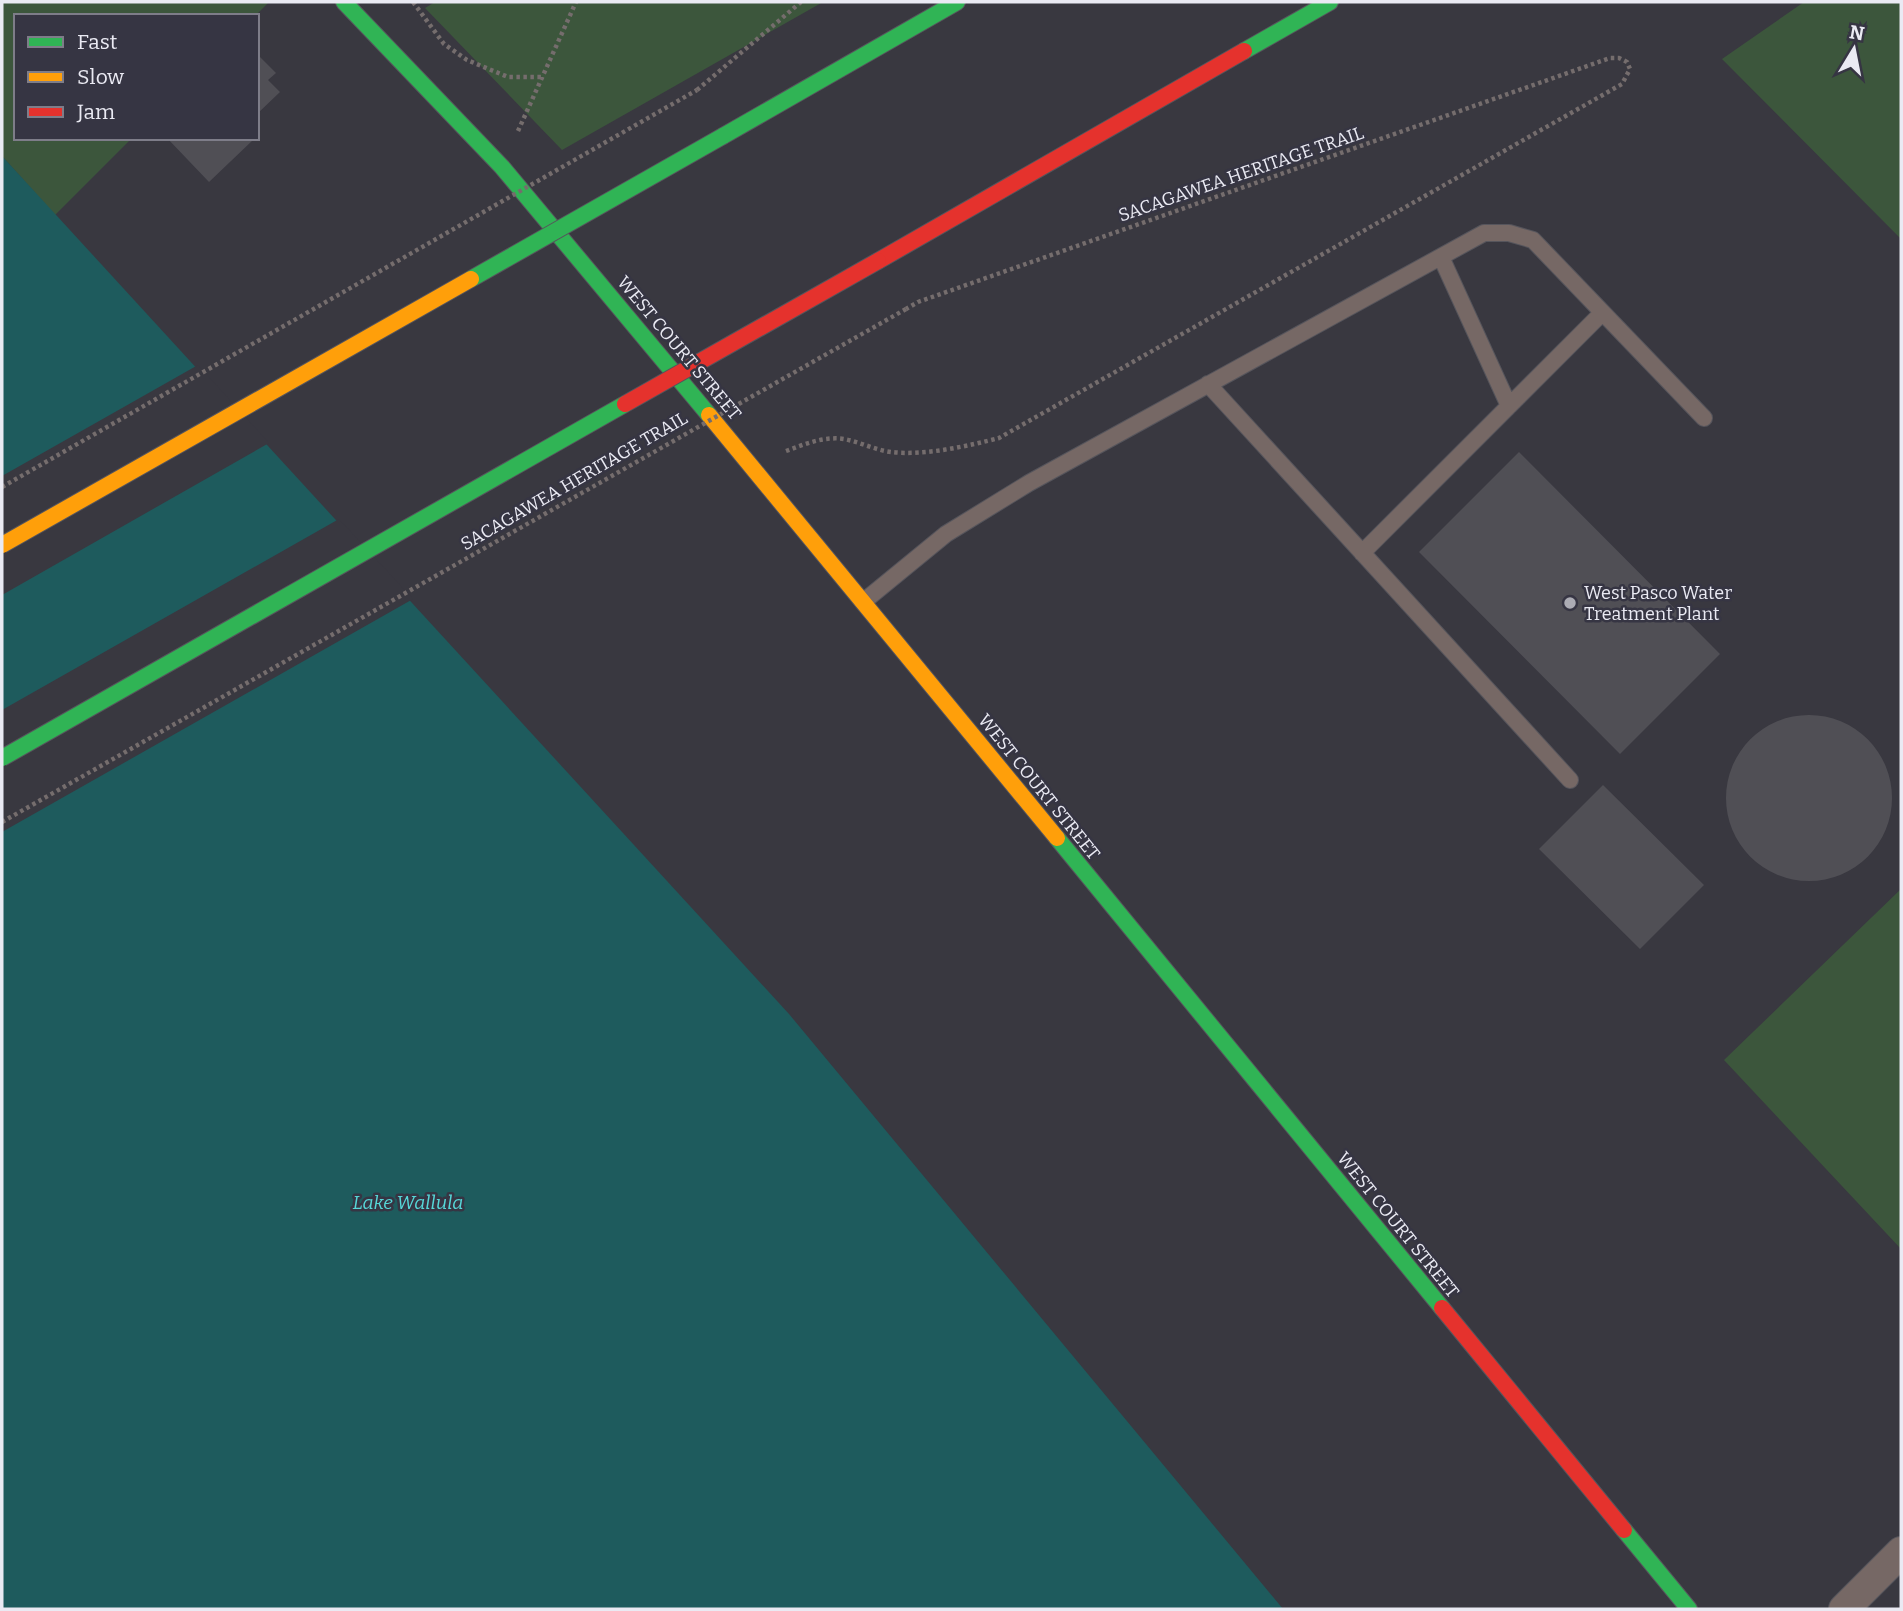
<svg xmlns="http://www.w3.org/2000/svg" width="1903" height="1611" font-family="Bitter,serif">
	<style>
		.green { fill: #3c563c }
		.water { fill: #1e5b5d }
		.pier { fill: #393840 }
		.building { fill: #504f55 }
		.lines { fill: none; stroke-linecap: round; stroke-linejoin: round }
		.lane-casing { stroke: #56555c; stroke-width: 18 }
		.street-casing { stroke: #56555c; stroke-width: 32 }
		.fast-casing { stroke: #56555c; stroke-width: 18 }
		.slow-casing { stroke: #56555c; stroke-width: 18 }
		.jam-casing { stroke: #56555c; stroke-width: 18 }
		.path { stroke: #756d6d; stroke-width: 4.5; stroke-dasharray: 3.5 3.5; stroke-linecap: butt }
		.lane { stroke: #766865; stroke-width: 16 }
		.street { stroke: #766865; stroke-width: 30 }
		.fast { stroke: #30b455; stroke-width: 16 }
		.slow { stroke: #ff9f0a; stroke-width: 16 }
		.jam { stroke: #e5322d; stroke-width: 16 }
		.fast-bridge-casing { stroke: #56555c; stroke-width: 18; stroke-linecap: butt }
		.slow-bridge-casing { stroke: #56555c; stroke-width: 18; stroke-linecap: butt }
		.jam-bridge-casing { stroke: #56555c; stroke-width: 18; stroke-linecap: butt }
		.path-bridge { stroke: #756d6d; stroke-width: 4.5; stroke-dasharray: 3.5 3.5; stroke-linecap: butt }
		.fast-bridge { stroke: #30b455; stroke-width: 16 }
		.slow-bridge { stroke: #ff9f0a; stroke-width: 16 }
		.jam-bridge { stroke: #e5322d; stroke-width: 16 }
		.poi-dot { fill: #acacb4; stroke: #363543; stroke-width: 2.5 }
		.labels { text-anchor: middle; stroke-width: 5; stroke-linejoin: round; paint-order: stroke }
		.street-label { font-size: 18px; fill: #eaeaf3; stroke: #363543 }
		.poi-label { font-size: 18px; fill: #eaeaf3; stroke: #363543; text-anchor: start }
		.water-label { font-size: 19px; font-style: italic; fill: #56d7d8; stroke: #363543 }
	</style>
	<rect width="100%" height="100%" fill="#393840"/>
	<path class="green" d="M2 2H269L255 16H16V138H132L55 215 2 156Z
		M435 2H823L562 150 425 8Z
		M1804 2H1901V239L1722 59Z
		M1901 889V1249L1724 1060Z"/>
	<path class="water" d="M2 156 789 1014 1283 1609H2Z"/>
	<path class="pier" d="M198 365 269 443 2 595V476Z
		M339 519 413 599 2 832V710Z"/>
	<path class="building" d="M257 54 276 73 268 80 280 92 257 114Z
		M167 138H252L253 140 209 182Z
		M1519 452 1720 654 1620 754 1419 552Z
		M1726 798a83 83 0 1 1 166 0a83 83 0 1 1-166 0Z
		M1603 785 1704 885 1640 949 1539 849Z"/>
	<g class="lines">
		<defs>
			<path id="lane" d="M1441 257 1509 406
				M1208 384 1570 780
				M1362 553 1602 313
				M863 602 946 534 1029 483 1484 233H1509L1533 240 1704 418"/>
			<path id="street" d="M1844 1609 1901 1552"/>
			<path id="fast" d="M344 2 502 167 709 415
				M1244 51 1330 2
				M723 136 957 2
				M1057 838 1442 1308
				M1624 1530 1689 1609"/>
			<path id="slow" d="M709 415 1057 838"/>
			<path id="jam" d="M878 261 1244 51
				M1442 1308 1624 1530"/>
		</defs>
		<use href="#lane" class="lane-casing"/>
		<use href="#street" class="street-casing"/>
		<use href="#fast" class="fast-casing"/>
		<use href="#slow" class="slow-casing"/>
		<use href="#jam" class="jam-casing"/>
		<path class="path" d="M413 2 444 44 467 60 508 77H542
			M697 90 801 2
			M518 131 576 2
			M786 451C805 444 824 436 844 439 860 442 875 450 891 452 924 456 968 446 999 438L1622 84 1630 69 1627 62 1619 58H1610L918 302 906 309"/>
		<use href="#lane" class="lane"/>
		<use href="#street" class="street"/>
		<use href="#fast" class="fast"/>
		<use href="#slow" class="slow"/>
		<use href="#jam" class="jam"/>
		<defs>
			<path id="fast-bridge" d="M471 279 723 136
				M2 758 625 404"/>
			<path id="slow-bridge" d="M2 545 471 279"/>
			<path id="jam-bridge" d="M625 404 878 261"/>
		</defs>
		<use href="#fast-bridge" class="fast-bridge-casing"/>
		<use href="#slow-bridge" class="slow-bridge-casing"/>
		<use href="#jam-bridge" class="jam-bridge-casing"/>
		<path class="path-bridge" d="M2 487 697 90
			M2 822 906 309"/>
		<use href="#fast-bridge" class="fast-bridge"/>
		<use href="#slow-bridge" class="slow-bridge"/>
		<use href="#jam-bridge" class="jam-bridge"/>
	</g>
	<circle class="poi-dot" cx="1570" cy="603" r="7"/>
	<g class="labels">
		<g class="street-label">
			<text transform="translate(1241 174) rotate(-19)" y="6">SACAGAWEA HERITAGE TRAIL</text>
			<text transform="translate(679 348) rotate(50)" y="6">WEST COURT STREET</text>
			<text transform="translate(574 481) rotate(-30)" y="6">SACAGAWEA HERITAGE TRAIL</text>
			<text transform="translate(1039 787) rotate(51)" y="6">WEST COURT STREET</text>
			<text transform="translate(1398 1225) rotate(51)" y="6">WEST COURT STREET</text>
		</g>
		<g class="poi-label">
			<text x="1584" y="599">West Pasco Water<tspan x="1584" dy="21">Treatment Plant</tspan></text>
		</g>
		<g class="water-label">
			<text x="408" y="1209">Lake Wallula</text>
		</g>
	</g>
	<rect width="1903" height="1611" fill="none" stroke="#eaeaf3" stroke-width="7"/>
	<rect x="14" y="14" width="245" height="126" fill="#363543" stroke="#7e7d89" stroke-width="2"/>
	<rect x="28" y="37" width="35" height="10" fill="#30b455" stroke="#7e7d89" stroke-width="2"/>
	<text x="77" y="49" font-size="21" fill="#eaeaf3">Fast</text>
	<rect x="28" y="72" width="35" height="10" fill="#ff9f0a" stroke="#7e7d89" stroke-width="2"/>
	<text x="77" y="84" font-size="21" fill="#eaeaf3">Slow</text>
	<rect x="28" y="107" width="35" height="10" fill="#e5322d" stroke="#7e7d89" stroke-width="2"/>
	<text x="77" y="119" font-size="21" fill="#eaeaf3">Jam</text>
	<g transform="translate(1854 49) rotate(10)" stroke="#363543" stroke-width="5" paint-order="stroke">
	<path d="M0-5L12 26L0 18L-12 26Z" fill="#eaeaf3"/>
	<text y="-10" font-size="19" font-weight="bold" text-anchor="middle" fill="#eaeaf3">N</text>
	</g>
</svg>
